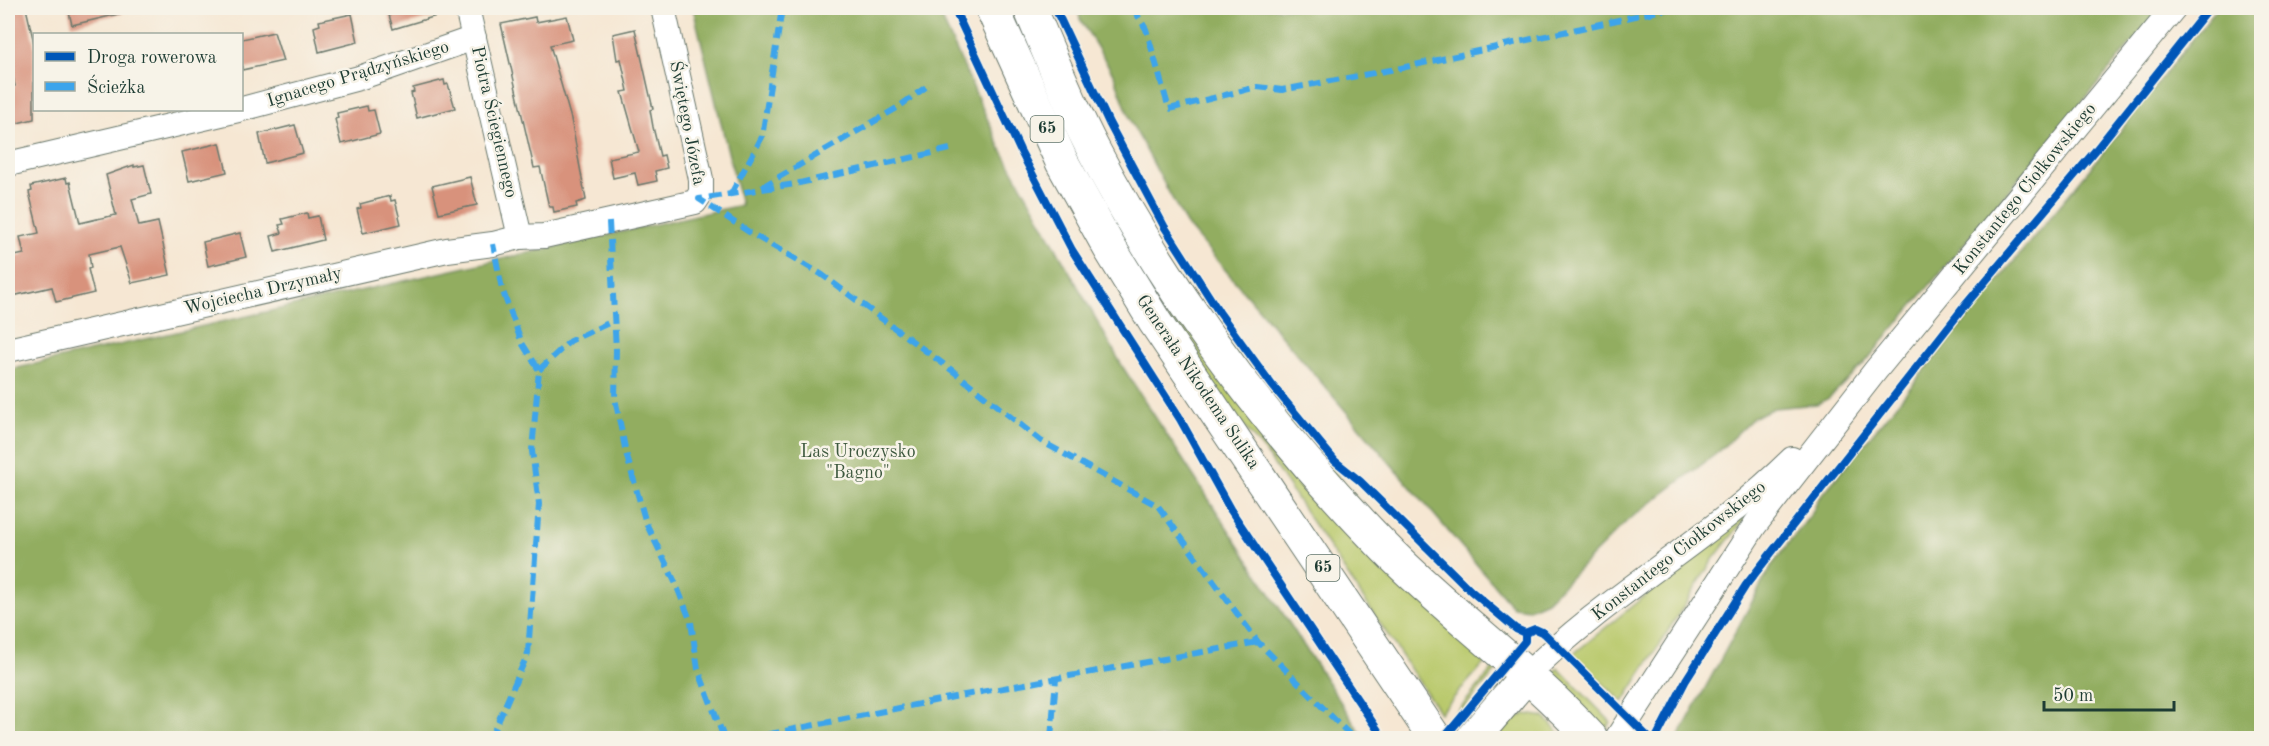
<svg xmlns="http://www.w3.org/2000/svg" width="2269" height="746" font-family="'Old Standard TT',serif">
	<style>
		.green { fill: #b9c96c; stroke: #6c8350; stroke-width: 1.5 }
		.forest { fill: #92ad60; stroke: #58754a; stroke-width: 1.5 }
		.building { fill: #d8927c }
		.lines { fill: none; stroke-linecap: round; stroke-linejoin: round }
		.minor-casing { stroke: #6a786c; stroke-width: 26 }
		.highway-casing { stroke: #6a786c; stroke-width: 35 }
		.minor { stroke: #fff; stroke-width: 24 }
		.highway { stroke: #fff; stroke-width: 33 }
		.quiet { stroke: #3da4eb; stroke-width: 6; stroke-dasharray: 12 6; stroke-linecap: butt }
		.cycleway-casing { stroke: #f7f3e8; stroke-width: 11 }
		.cycleway { stroke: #0057b8; stroke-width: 8 }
		.labels { text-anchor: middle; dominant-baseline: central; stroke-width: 5; stroke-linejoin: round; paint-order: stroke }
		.shield { fill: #f7f3e8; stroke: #60746a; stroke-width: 1.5 }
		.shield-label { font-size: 16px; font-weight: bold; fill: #1f3d34 }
		.street-label { font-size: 18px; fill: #1f3d34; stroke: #f7f3e8 }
		.park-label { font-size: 18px; fill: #3e593f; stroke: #f7f3e8 }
	</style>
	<rect width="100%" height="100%" fill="#f7f3e8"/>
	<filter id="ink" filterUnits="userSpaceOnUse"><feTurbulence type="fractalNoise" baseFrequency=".0167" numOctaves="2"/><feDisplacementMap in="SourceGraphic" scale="12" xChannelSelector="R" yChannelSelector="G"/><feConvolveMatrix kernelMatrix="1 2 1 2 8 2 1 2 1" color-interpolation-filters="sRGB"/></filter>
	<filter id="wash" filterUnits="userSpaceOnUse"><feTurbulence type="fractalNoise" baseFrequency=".008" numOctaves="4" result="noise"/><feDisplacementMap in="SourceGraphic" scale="24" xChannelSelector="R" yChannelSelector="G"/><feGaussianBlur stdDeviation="1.35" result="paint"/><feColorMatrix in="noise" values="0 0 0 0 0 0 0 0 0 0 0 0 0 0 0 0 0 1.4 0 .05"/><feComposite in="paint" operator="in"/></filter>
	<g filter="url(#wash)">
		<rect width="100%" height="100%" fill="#f6e7d3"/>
		<g class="green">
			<polygon points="1003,8 1015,8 1108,199 1489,658 1440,713 1266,453 1218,395 1126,255"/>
			<polygon points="1755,506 1714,558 1623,702 1572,655"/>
			<polygon points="1497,664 1499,667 1448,727 1447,724"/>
			<polygon points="1558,668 1611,722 1603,734 1548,679"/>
			<polygon points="1505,671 1508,675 1459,733 1453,733"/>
			<polygon points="1525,714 1544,717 1564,738 1494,738 1507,722"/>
		</g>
		<g class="forest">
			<polygon points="693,8 937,8 1002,151 1124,369 1364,738 8,738 8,370 741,205"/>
			<polygon points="1078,8 2161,8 1863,365 1829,398 1817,404 1774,408 1754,417 1717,453 1627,521 1547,601 1529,609 1513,607 1186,224 1132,124 1114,75 1080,19"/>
			<polygon points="2217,8 2261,8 2261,738 1678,738 1772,565 1812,513 1818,500 2102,154"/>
		</g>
		<g id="blocks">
			<g class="building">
				<polygon points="26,8 34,43 34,119 13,124 8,102 8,88 15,86 8,52 8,12"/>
				<polygon points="68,8 123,8 123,13 72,25"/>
				<polygon points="387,8 452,8 453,11 393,29"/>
				<polygon points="352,14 358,42 319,52 314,27 320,25 319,21"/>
				<polygon points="567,16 573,40 550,45 571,119 586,200 576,203 577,207 554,212 553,207 549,207 540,167 534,168 501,24 535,17 536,22"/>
				<polygon points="635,29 653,109 650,110 653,127 660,156 664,155 667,168 655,171 657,181 638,185 635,173 613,178 609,158 639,152 622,92 628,91 621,59 617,60 613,34"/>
				<polygon points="274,32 283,61 242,70 242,39"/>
				<polygon points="444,80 445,85 448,84 455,108 417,118 411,93 414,92 413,88"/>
				<polygon points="367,106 368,111 374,110 380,134 341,144 335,119 338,118 337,113"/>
				<polygon points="295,125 303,153 265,163 259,134"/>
				<polygon points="220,143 227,172 189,181 182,152"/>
				<polygon points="134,165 134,167 144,165 151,194 132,199 139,226 158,222 170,275 132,283 120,247 89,254 91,268 88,269 94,293 56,302 52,287 8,297 8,261 11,260 10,257 24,254 20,237 39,233 29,192 32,191 31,186 66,178 67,183 70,182 80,223 97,219 116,215 106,175"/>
				<polygon points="470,177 477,205 439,213 432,186"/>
				<polygon points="390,196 391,201 395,200 401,224 363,233 357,209 361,208 360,204"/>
				<polygon points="307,213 308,218 318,216 323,240 275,252 271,236 282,233 279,225 284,224 282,219"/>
				<polygon points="240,233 246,257 208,266 203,242"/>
			</g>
		</g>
	</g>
	<g filter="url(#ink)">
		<use href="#blocks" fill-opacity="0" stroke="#6a786c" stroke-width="1.5"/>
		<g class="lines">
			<g class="minor-casing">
				<g id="minor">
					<polyline points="467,8 520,237"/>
					<polyline points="242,109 359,78 474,38"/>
					<polyline points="8,164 238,110"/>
					<polyline points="8,350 447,250 493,244 520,237 544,236 695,202 701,193 701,179 663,8"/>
					<path d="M1527,675c81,-81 183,-135 265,-216"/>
					<polyline points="1617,738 1755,525 1876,370 2174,8"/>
				</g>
			</g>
			<g class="highway-casing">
				<g id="highway">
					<polyline points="992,8 1062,162 1109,247 1155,322 1435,738"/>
					<path d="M1030,8c20,47 39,95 63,141 76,146 177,281 292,399 66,67 143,121 206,190"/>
					<polyline points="1473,738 1527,675"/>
				</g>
			</g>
			<use href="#minor" class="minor"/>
			<use href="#highway" class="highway"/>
			<g class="quiet">
				<polyline points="1133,8 1146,29 1169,109 1257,87 1282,90 1401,68 1672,8"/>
				<polyline points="950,149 795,184 699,199 749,232 821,274 957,374 1041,441 1158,506 1258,642 1353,738"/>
				<polyline points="762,187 897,108 930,84"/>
				<polyline points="731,194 762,137 782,8"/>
				<polyline points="609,222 616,350 615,398 626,453 646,523 675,582 691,622 698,669 724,738"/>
				<polyline points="539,370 570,341 615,320"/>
				<polyline points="491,738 528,653 539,504 532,451 539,370 522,343 502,289 493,244"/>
				<polyline points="750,738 959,696 1258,642"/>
				<polyline points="1051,738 1056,679"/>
			</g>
			<g class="cycleway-casing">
				<g id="cycleway">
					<polyline points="954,8 1020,150 1072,250 1180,419 1230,509 1383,738"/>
					<polyline points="1055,8 1109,123 1164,226 1219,312 1272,385 1335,461 1360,481 1471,591 1516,629 1525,633"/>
					<polyline points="1525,633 1535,629 1544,633 1649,738"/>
					<polyline points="1444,738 1525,641 1525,633"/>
					<polyline points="1656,738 1686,680 1746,585 1967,303 2095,151 2209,8"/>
				</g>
			</g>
			<use href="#cycleway" class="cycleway"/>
		</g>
	</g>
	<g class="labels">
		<g class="shield">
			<rect x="1030.5" y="116" width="33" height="26" rx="4.5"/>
			<rect x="1306.5" y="555" width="33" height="26" rx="4.5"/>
		</g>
		<g class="shield-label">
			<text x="1047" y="129">65</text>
			<text x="1323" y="568">65</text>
		</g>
		<g class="street-label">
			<text transform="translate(358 74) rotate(-17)">Ignacego Prądzyńskiego</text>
			<text transform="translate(494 122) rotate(77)">Piotra Ściegiennego</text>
			<text transform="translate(687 123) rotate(79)">Świętego Józefa</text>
			<text transform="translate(2025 189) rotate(-51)">Konstantego Ciołkowskiego</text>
			<text transform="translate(263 291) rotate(-13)">Wojciecha Drzymały</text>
			<text transform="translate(1198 382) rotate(56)">Generała Nikodema Sulika</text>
			<text transform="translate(1679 551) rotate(-38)">Konstantego Ciołkowskiego</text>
		</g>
		<g class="park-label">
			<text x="858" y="452">Las Uroczysko<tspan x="858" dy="21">"Bagno"</tspan></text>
		</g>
	</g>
	<rect width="2269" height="746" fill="none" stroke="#f7f3e8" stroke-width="30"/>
	<rect x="33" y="33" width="210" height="78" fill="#f7f3e8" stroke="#a1aaa0" stroke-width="1.5"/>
	<rect x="45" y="52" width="30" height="9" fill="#0057b8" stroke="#a1aaa0" stroke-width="1.5"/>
	<text x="87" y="63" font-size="18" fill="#1f3d34">Droga rowerowa</text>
	<rect x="45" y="82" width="30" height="9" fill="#3da4eb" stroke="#a1aaa0" stroke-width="1.5"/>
	<text x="87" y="93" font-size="18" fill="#1f3d34">Ścieżka</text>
	<path d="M2044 701v9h130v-9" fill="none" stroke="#1f3d34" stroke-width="3"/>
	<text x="2053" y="701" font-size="18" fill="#1f3d34" stroke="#f7f3e8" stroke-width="4.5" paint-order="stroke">50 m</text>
</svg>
